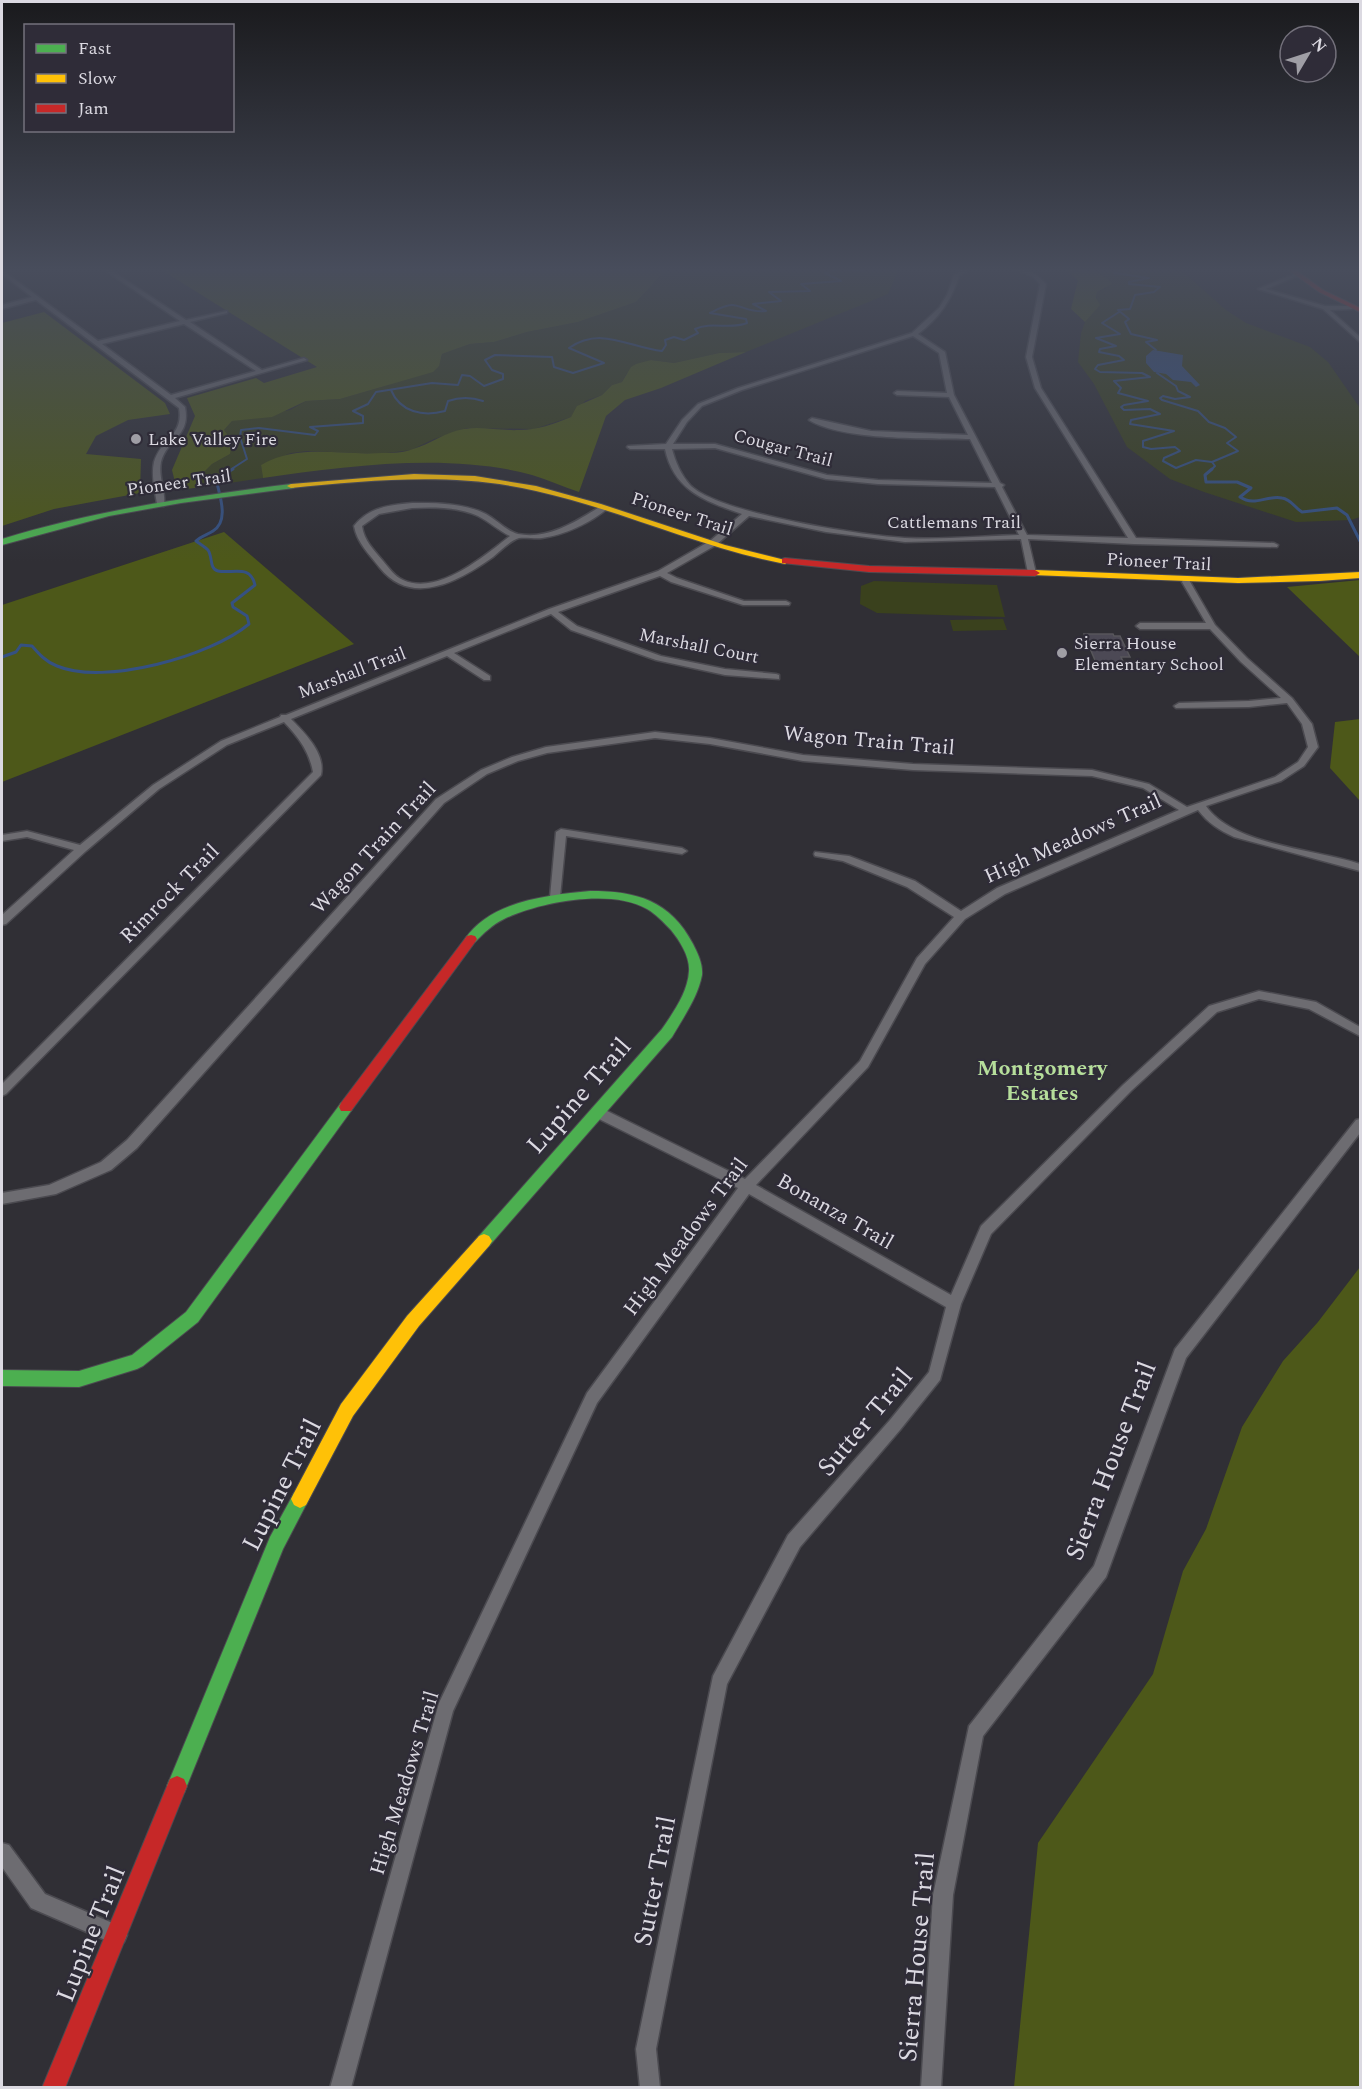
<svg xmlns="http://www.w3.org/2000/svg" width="1362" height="2089" font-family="Spectral,serif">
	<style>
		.green { fill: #3a411d }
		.forest { fill: #4d5819 }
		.water { fill: #355182 }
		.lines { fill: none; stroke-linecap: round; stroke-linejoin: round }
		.stream-far1 { stroke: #355182; stroke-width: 2 }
		.stream { stroke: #355182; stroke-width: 3 }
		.building { fill: #4c4955; stroke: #57565b; stroke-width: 1.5 }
		.street-casing { stroke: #4b4a50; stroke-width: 3 }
		.fast-casing { stroke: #4b4a50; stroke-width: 2 }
		.slow-casing { stroke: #4b4a50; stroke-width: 2 }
		.jam-casing { stroke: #4b4a50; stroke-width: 2 }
		.street { fill: #6d6c71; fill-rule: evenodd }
		.fast { fill: #4caf50; fill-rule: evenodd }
		.slow { fill: #ffc107; fill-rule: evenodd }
		.jam { fill: #c62828; fill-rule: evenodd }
		.poi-dot { fill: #9f9ea5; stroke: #2f2c38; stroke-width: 2 }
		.labels { text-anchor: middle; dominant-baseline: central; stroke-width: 4.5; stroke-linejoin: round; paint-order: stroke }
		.far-poi-label { font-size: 18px; fill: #dbd9e1; stroke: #2f2c38; text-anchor: start }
		.far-street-label { font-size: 18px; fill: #dbd9e1; stroke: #2f2c38 }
		.street-label { font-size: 21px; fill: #dbd9e1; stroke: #2f2c38 }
		.neighbourhood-label { font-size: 22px; font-weight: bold; fill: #b6de9b; stroke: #2f2c38 }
		.near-street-label { font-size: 26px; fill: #dbd9e1; stroke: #2f2c38 }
	</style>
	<rect width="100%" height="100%" fill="#302f35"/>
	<g class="green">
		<polygon points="667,269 899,269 888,294 746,352 719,353 674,363 651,360 627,373 622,382 612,385 602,395 585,401 571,417 534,429 467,428 434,439 411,450 380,454 307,451 291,453 261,465 263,478 203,487 200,476 212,464 230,454 224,430 232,421 290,410 306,401 340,399 388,385 441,359 442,354 470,344 494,342 527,332 578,322 636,302"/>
		<polygon points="1088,269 1178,269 1188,276 1226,310 1246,323 1310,347 1328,362 1360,408 1360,517 1351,520 1296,522 1204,492 1170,479 1127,447 1094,384 1078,362 1081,333 1085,322 1096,309 1097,292 1108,287"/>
		<polygon points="874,581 997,585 1005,617 877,613 860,604 861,586"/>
		<polygon points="1003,619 1007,630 953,631 950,620"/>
	</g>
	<g class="forest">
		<polygon points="160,269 667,269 636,302 578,322 527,332 494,342 470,344 442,354 439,366 433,372 340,399 306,401 272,417 232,421 224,430 232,441 230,454 212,464 201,475 203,487 177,490 172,470 195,416 187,398 256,378 264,383 317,367"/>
		<path d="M1065,269c18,0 34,0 47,15l-15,8 -1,6 4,7 -15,17 -14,-13 7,-29z"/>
		<polygon points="44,312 165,403 170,414 128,420 96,436 86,454 141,459 140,493 54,509 2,526 2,323"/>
		<path d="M746,352l-85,36 -36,12 -19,16 -27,76c-15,-5 -31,-12 -47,-17 -82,-23 -187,-9 -269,3l-2,-13c39,-22 79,-9 121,-12 10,0 22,0 31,-4 18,-5 32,-17 51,-20 17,-3 37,2 55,1 18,0 35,-6 52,-13l6,-11 25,-11 10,-10 10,-3 9,-15 5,-3 15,-4 23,3 45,-10z"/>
		<polygon points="224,532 354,644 2,782 2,605"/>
		<polygon points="1360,580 1360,657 1287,587"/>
		<polygon points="1360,719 1360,801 1330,768 1335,722"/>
		<polygon points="1360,1267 1360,2087 1014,2087 1038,1843 1153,1674 1183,1571 1206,1529 1242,1427 1283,1361 1318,1322"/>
	</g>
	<polygon class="water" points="1153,350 1183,355 1182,366 1200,385 1196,387 1191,382 1173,380 1166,374 1154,372 1146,363 1146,356"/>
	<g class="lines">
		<g class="stream-far1">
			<polyline points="1124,269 1114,273 1149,278 1129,282 1129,284 1160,287 1154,292 1135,295 1130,309 1118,310 1129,319 1125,322 1131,334 1157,340 1146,342 1156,350"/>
			<polyline points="1119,312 1102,323 1120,334 1096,338 1116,346 1100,349 1099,352 1119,356 1124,360 1098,365 1095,369 1100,372 1142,373 1150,377 1114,381 1121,388 1118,393 1148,401 1124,405 1121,407 1124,410 1150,409 1160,414 1131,420 1130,424 1174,431 1143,441 1143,447 1151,449 1175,447 1180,451 1164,458 1163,461 1176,468 1196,460 1212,462 1215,466 1211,470"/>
			<polyline points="1157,373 1176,386 1178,391 1190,397 1175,399 1163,396 1160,398 1162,400 1198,411 1209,422 1225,428 1236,437 1227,443 1238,451 1212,462"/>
			<path d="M391,390c9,22 32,27 54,21l3,-10c12,-4 23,-4 35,0"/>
			<path d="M230,470l17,-11 -7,-22 1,-7 18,-2 56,7 3,-4 -8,-4 53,-4v-7l-10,-5 15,-7 8,-12 56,-9 26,2 4,-10 8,1 14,10 19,-7v-5l-11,-4 -7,-10 10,-5 57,2 2,10 19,6 31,-10 -35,-15c32,-22 59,-1 93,3l4,-6 -1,-5 9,-3 10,3 14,-7 -3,-4c16,-8 35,1 52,-6l-1,-4 -36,-6c6,-3 16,-9 23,-8 12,2 19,8 33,6l-13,-7 28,-3 -12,-9 41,-1 -9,-7 40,-3 -16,-8 13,-4 26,2 -5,-2"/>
		</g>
		<g class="stream">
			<path d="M1212,469l-7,6 1,7h31l14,6 -11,9c15,10 26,-2 42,1 9,1 13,10 20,14l35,-4 10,7 13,26"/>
			<path d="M2,657l14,-5 5,-7 11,1c7,8 14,16 25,20 47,20 154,-10 192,-42l-2,-8 -14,-9 -1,-4 23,-18c-5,-21 -22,-11 -37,-14 -9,-2 -5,-14 -10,-21 -3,-3 -8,-6 -12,-9 5,-5 11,-6 17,-10 16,-10 7,-34 4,-48l6,-8 10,-6"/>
		</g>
	</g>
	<polygon class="building" points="1084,634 1113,634 1114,636 1120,636 1130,657 1121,657 1124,664 1097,665"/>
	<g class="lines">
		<g class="street-casing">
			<g id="street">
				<path d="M103,269h6l77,51 41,-9v2l-37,9 72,48 42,-12 3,2 -132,38 10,9c6,30 -18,31 -24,55 -3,15 5,30 3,44l-7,-2c-2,-13 -6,-29 -3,-42 7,-24 30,-26 25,-54l-143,-108 -34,9v-4l30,-8 -30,-23v-4l96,71 82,-20zM184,324l72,47 -85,24 -69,-51z"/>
				<path d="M963,269h7l-11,7c-8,25 -20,42 -41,58l27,18 9,43 46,88 4,2 -2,2 25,48 101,3 -93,-150 -9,-31 14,-73 -8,-8 -17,-7c14,0 22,5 31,15l-14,73 9,31 95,150 138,5 4,2 -1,2 -143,-3 -106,-5 8,34 -4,2 -4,-2 -7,-34 -116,3 -79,-10 -77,-16 -33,29 -49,28 10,5 67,23h42l4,2 -1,2h-46l-72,-23 -11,-6 -102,36 19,14 84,30 64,13 51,5 3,1v4l-54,-4 -69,-15 -85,-30 -20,-16 -97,39 36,23v4h-6l-37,-24 -156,63c14,14 35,35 30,56l-315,319 -4,2v-12l311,-312c-4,-21 -14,-34 -29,-50l-57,23 -68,44 -73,62 -80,73 -4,1v-10l72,-65 -47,-13 -25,4v-6l25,-4 53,14 73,-60 68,-44 59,-24 1,-2h5l263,-106 109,-38 52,-30 32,-27c-37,-13 -68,-23 -77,-65h-35l-3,-2 1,-1 38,-2 16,-24 16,-16 40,-16 174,-55 27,-25 8,-13 7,-20zM913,336l26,17 8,40 -50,-2 -3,2 3,2 52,2 19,38 -97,-4 -59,-13 -3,2c34,21 120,18 161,19l22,44 -114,-3 -51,-5 -112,-31h-42l14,-22 15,-16 40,-16zM715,448l111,31 52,5 117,3 24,48c-38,1 -76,5 -114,3 -42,-2 -188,-25 -215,-53 -9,-10 -15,-24 -18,-36z"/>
				<polygon points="1294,274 1299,275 1266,289 1325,306 1354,306 1352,309 1330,310 1360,337 1360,342 1323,309 1258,289"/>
				<path d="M412,503c25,0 52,0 74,11 11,6 20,17 32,20 30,6 59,-13 83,-28l7,2c-17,15 -44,27 -66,30 -7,1 -15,-1 -23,0 -8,2 -19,13 -26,19 -32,23 -81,51 -113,11 -10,-13 -23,-25 -26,-42 15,-19 36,-21 58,-23zM412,508c22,-1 46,-1 66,8 12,6 21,15 32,20 -26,20 -72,60 -107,44 -8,-3 -14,-12 -20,-19 -9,-11 -19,-20 -21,-35l17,-12z"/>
				<path d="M1183,580h6l26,45 32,33 45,40 20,26 6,23 -14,19 -23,15 -75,25c28,40 110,43 154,58v7l-126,-34c-15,-7 -26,-14 -36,-27l-193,84 -40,25 -40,45 -57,103 -112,118 195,110 30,-69 142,-141 86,-79 50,-15 57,11 44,25v9l-51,-27 -50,-10 -42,13 -86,79 -140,143 -30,70 -21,76 -40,50 -100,117 -73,137 -71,365 4,39h-20l-4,-39 77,-373 75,-141 102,-115 39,-48 17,-65 -197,-113 -152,209 -144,308 -102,377h-21l109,-385 148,-310 151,-205 -145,-72 -2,-4 2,-4h8l144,71 115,-118 57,-103 37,-41 -47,-30 -64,-26 -28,-5 -1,-2 1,-2 34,4 66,25 46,30 36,-23 182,-78 -36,-22 -51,-12 -179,-6 -110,-9 -93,-17 -55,-6 -108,15 -29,8 -31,13 -43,29 -307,345 -26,22 -55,24 -54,10v-11l47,-8 52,-23 26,-22 309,-341 45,-29 31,-13 34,-10 109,-15 55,6 93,17 110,9 179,6 57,14 38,23 88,-30 23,-15 10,-15 -6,-23 -15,-21 -38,4 -73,1 -2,-2 5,-3 70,-2 32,-3 -40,-36 -31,-33h-70l-4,-3 4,-3h66l-24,-41z"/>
				<polygon points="561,829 682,848 687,851 682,854 566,836 560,897 555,901 550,897 556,832"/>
				<polygon points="1360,1119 1360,1133 1186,1358 1106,1577 983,1736 953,1895 941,2088 921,2088 933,1895 969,1726 1094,1566 1175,1349 1356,1120"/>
				<polygon points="2,1843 9,1845 45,1894 124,1928 127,1935 124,1942 117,1945 31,1908 2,1867"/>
			</g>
		</g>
		<g class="fast-casing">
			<g id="fast">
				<path d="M291,484h3v4l-113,15 -72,13 -107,29v-6c94,-29 191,-43 289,-55z"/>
				<path d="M590,891c46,0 80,9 103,53 5,10 10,20 9,31 -4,22 -19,43 -30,62l-183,209 -5,2 -5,-2 -3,-5 3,-5 183,-207c11,-16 26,-37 27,-58 1,-14 -9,-30 -18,-41 -7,-7 -15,-16 -24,-21 -36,-21 -108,-7 -143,10 -12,6 -20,14 -29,23h-8l-2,-3c25,-38 83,-44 125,-48z"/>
				<polygon points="346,1101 351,1103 353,1107 351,1111 198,1322 143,1366 137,1369 79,1387 2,1386 2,1370 79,1371 132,1355 186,1312 341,1103"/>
				<polygon points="300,1490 306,1493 309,1499 283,1549 184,1793 177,1796 170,1793 167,1786 270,1537 294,1493"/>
			</g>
		</g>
		<g class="slow-casing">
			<g id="slow">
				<path d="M414,474l61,2 61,10 65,18 124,41 64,16 -4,3c-87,-17 -164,-54 -249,-73 -80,-19 -164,-11 -245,-3l-4,-2 4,-2z"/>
				<polygon points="1035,570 1238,578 1360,572 1360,578 1319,581 1238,583 1032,575 1030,573"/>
				<polygon points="484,1234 489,1236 492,1241 489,1246 419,1326 353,1416 306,1505 300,1508 294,1505 291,1499 294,1493 341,1404 407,1316 479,1236"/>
			</g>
		</g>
		<g class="jam-casing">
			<g id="jam">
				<polygon points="1287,269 1295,269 1323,290 1360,308 1360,312 1319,292"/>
				<polygon points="785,558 869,566 1035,570 1040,573 1035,576 869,572 782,563 782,559"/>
				<polygon points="471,935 475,936 477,939 475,942 351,1111 341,1111 339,1107 341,1103 467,936"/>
				<polygon points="177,1776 184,1779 187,1786 65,2088 42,2088 170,1779"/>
			</g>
		</g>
		<use href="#street" class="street"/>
		<use href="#fast" class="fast"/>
		<use href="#slow" class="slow"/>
		<use href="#jam" class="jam"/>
	</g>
	<linearGradient id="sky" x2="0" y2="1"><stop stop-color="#1a1a1d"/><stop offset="0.48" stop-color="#484d5c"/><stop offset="1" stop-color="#484d5c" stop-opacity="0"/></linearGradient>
	<rect width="1362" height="562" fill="url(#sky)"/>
	<g class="poi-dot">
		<circle cx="136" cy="439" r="6"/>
		<circle cx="1062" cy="653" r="6"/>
	</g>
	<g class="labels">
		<g class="far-poi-label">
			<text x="148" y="439">Lake Valley Fire</text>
			<text x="1074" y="643">Sierra House<tspan x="1074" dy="21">Elementary School</tspan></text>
		</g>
		<g class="far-street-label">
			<text transform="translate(783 448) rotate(15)">Cougar Trail</text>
			<text transform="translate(179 483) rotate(-8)">Pioneer Trail</text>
			<text transform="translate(682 514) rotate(18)">Pioneer Trail</text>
			<text x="954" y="522">Cattlemans Trail</text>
			<text transform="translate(1159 562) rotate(3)">Pioneer Trail</text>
			<text transform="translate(699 646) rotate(11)">Marshall Court</text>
			<text transform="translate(352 673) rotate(-21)">Marshall Trail</text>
		</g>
		<g class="street-label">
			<text transform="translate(869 741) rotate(5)">Wagon Train Trail</text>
			<text transform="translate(1073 839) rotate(-24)">High Meadows Trail</text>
			<text transform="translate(374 848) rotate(-47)">Wagon Train Trail</text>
			<text transform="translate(170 894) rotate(-45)">Rimrock Trail</text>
			<text transform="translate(835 1212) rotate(30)">Bonanza Trail</text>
			<text transform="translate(686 1237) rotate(-53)">High Meadows Trail</text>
			<text transform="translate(405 1783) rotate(-73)">High Meadows Trail</text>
		</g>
		<g class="neighbourhood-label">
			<text x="1042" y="1068">Montgomery<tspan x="1042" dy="25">Estates</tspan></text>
		</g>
		<g class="near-street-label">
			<text transform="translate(579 1096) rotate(-49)">Lupine Trail</text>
			<text transform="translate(865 1422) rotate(-50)">Sutter Trail</text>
			<text transform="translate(1111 1461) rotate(-69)">Sierra House Trail</text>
			<text transform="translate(282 1485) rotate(-63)">Lupine Trail</text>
			<text transform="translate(655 1881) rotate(-79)">Sutter Trail</text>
			<text transform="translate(91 1934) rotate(-68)">Lupine Trail</text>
			<text transform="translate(917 1957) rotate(-85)">Sierra House Trail</text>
		</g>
	</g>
	<rect width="1362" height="2089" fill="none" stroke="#dbd9e1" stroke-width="6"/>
	<rect x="24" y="24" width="210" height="108" fill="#2f2c38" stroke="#74717c" stroke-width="1.5"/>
	<rect x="36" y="44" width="30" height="9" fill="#4caf50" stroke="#74717c" stroke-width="1.5"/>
	<text x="78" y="54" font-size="18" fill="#dbd9e1">Fast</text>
	<rect x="36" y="74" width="30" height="9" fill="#ffc107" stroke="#74717c" stroke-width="1.5"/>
	<text x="78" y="84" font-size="18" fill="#dbd9e1">Slow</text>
	<rect x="36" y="104" width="30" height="9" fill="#c62828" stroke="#74717c" stroke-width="1.5"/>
	<text x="78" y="114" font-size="18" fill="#dbd9e1">Jam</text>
	<g transform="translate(1308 54) rotate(51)"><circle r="28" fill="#2f2c38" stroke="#74717c" stroke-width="1.5"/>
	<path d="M0-4.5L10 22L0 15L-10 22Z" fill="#9f9ea5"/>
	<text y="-9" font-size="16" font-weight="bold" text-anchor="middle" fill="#dbd9e1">N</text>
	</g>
</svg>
